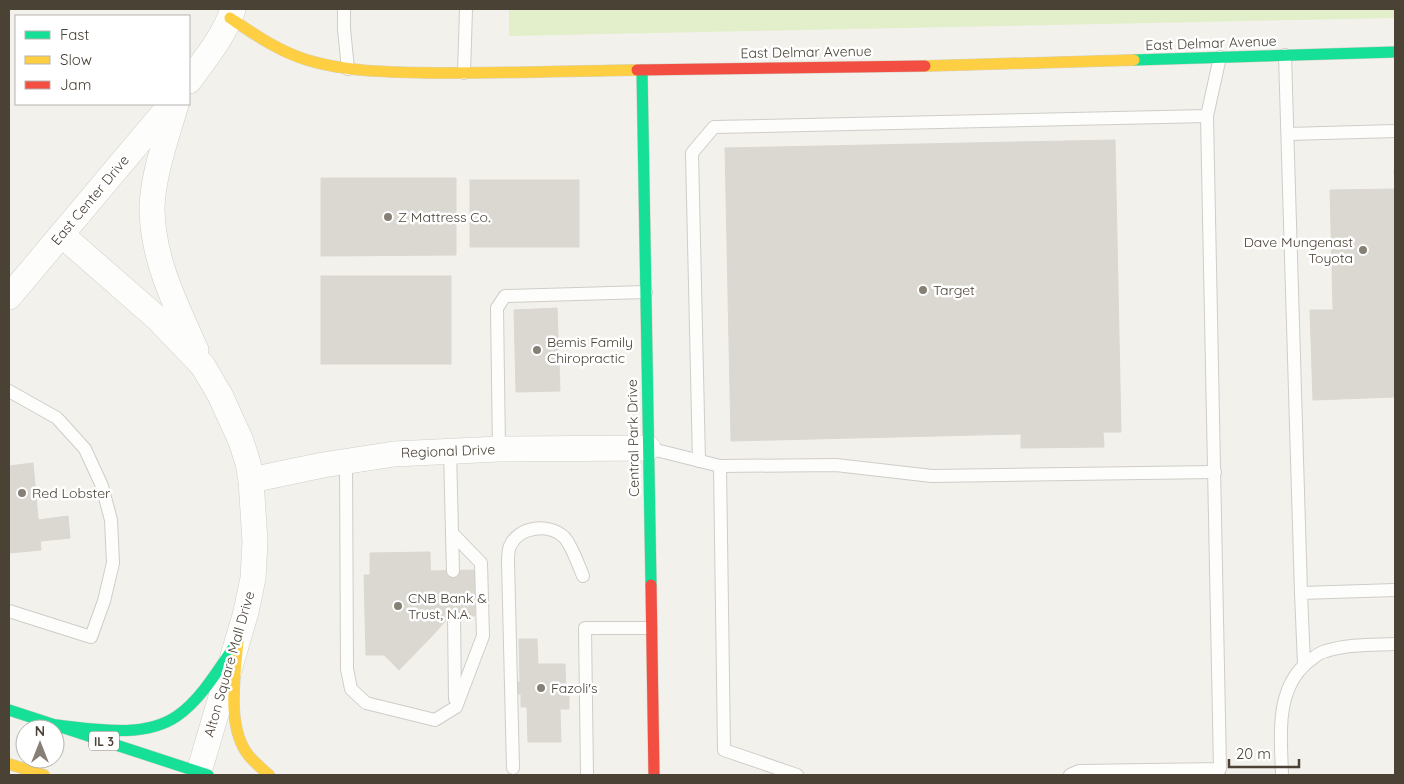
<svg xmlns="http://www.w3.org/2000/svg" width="1404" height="784" font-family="Quicksand,sans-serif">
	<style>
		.green { fill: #e2efca }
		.building { fill: #dbd8d2; stroke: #dcd8d1 }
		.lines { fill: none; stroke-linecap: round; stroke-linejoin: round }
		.lane-casing { stroke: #d0cdc8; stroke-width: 14 }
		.street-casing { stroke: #d0cdc8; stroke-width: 26 }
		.fast-casing { stroke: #d5d0c3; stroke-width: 12 }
		.slow-casing { stroke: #d5d0c3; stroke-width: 12 }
		.jam-casing { stroke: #d5d0c3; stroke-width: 12 }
		.lane { stroke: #fdfdfc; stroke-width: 12 }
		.street { stroke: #fdfdfc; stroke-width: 25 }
		.fast { stroke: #16e098; stroke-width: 11 }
		.slow { stroke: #ffcf43; stroke-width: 11 }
		.jam { stroke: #f24e42; stroke-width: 11 }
		.poi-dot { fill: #867f76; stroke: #fff; stroke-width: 2 }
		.labels { text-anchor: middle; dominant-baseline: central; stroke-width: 5; stroke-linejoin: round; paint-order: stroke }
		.shield { fill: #fff; stroke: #817b72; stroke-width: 1 }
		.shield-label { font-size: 12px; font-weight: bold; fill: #4b4236 }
		.street-label { font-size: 14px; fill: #4b4236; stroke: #fff }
		.poi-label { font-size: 14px; fill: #4b4236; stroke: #fff; text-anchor: start }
	</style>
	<rect width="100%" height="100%" fill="#f3f1ec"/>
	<polygon class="green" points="509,9 1395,9 1395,18 509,36"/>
	<g class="building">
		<polygon points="1115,140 1121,432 1103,432 1104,447 1021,448 1021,434 731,441 725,148"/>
		<polygon points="1394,170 1395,170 1395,397 1313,400 1310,310 1333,310 1330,190 1395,189"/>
		<polygon points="321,178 456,178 456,255 321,256"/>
		<rect x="470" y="180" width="109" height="67"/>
		<rect x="321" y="276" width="130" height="88"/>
		<polygon points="557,308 560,391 516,392 514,310"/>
		<polygon points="33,463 41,550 9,553 9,466"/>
		<polygon points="68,516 70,538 41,541 38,520"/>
		<polygon points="430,552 432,636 399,670 384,655 366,655 364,575 370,575 370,553"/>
		<polygon points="475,570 475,616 450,616 432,636 430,571"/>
		<polygon points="519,639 537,639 538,664 565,664 566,696 569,696 569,709 560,709 561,742 528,742 527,707 521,707 521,694 516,694 516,682 520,682"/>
	</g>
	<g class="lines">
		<g class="lane-casing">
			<g id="lane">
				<polyline points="344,9 344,29 348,69"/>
				<polyline points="1285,55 1301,593"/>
				<polyline points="464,73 466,9"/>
				<polyline points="1288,134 1395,131"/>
				<polyline points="9,391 57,418 85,449 102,486 111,520 113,563 104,601 91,637 9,611"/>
				<polyline points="648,448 720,466 836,465 932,476 1215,472"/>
				<polyline points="499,449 497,308 505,296 646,292"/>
				<polyline points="346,461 347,669 351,689 366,703 435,720 456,707 483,636 481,563 452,533 450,450"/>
				<polyline points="699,461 692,153 714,127 1207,116 1220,57"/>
				<polyline points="720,466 724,750 797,775"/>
				<polyline points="452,533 453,571"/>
				<polyline points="454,616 455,699"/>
				<polyline points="1304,664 1301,593 1395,590"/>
				<path d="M513,768l-5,-206c0,-4 0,-11 2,-16 9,-20 39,-23 54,-9 7,7 15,29 19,39"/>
				<polyline points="587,775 585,628 651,628"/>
				<polyline points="1070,775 1079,771 1220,769 1207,116"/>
				<path d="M1282,775c-1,-41 -8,-90 31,-117 4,-3 8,-6 13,-7 23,-7 46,-6 69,-7"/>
			</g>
		</g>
		<g class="street-casing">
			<g id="street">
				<path d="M189,81c16,-22 36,-46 44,-72"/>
				<path d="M176,104c-9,33 -23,69 -24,104 0,50 24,98 44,142"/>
				<polyline points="62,235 157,318 203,366 220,395 241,441 248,463 251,480 255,542 253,578 246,612 199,772"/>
				<polyline points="9,297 171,104"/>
				<polyline points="251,480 323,465 394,454 499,449 648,448"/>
			</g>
		</g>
		<g class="fast-casing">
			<g id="fast">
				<polyline points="1134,60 1395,52"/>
				<polyline points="642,70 651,585"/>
				<polyline points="9,710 208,775"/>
				<path d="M56,725c38,4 88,14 121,-9 25,-17 44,-51 61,-75"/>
			</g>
		</g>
		<g class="slow-casing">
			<g id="slow">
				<path d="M230,18c24,16 48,33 77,42 43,13 90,12 135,13 65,0 130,-2 195,-3"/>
				<polyline points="925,66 1134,60"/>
				<path d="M238,641c-3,34 -12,87 11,115 6,7 13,13 20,19"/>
				<polyline points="9,764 44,775"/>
			</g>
		</g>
		<g class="jam-casing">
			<g id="jam">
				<polyline points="637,70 925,66"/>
				<polyline points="651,585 654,775"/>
			</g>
		</g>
		<use href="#lane" class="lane"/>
		<use href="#street" class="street"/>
		<use href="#fast" class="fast"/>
		<use href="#slow" class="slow"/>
		<use href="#jam" class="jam"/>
	</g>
	<g class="poi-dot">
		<circle cx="388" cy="217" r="5"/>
		<circle cx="1363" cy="250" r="5"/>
		<circle cx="923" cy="290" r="5"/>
		<circle cx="537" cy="350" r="5"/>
		<circle cx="22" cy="493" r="5"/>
		<circle cx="398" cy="606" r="5"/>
		<circle cx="541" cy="688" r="5"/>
	</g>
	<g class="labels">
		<rect class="shield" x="89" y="731.5" width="30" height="19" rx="4"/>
		<g class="shield-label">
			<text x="104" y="741">IL 3</text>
		</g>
		<g class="street-label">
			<text transform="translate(1211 43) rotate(-2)">East Delmar Avenue</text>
			<text transform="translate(806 52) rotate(-1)">East Delmar Avenue</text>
			<text transform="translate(90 200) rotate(-50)">East Center Drive</text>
			<text transform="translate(633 438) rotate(-91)">Central Park Drive</text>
			<text transform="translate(448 451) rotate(-2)">Regional Drive</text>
			<text transform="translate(229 664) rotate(-74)">Alton Square Mall Drive</text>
		</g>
		<g class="poi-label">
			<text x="398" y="217">Z Mattress Co.</text>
			<text x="1353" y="242" text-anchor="end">Dave Mungenast<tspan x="1353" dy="16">Toyota</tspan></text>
			<text x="933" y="290">Target</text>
			<text x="547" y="342">Bemis Family<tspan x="547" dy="16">Chiropractic</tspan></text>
			<text x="32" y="493">Red Lobster</text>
			<text x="408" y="598">CNB Bank &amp;<tspan x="408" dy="16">Trust, N.A.</tspan></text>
			<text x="551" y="688">Fazoli's</text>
		</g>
	</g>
	<rect width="1404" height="784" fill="none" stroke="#4b4236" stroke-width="20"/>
	<rect x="15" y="15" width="175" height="90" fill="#ffffff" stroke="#b7b3af"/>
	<rect x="25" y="31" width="25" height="8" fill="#16e098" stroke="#b7b3af"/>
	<text x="60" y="40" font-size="15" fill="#4b4236">Fast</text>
	<rect x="25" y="56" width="25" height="8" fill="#ffcf43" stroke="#b7b3af"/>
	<text x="60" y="65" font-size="15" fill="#4b4236">Slow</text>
	<rect x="25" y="81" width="25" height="8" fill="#f24e42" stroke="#b7b3af"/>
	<text x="60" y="90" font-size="15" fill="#4b4236">Jam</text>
	<g transform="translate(40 744)"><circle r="24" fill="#ffffff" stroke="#b7b3af"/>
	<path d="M0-4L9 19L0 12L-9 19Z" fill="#867f76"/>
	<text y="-8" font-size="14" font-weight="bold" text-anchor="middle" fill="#4b4236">N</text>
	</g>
	<path d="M1229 759v8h70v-8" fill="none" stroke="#4b4236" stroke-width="2.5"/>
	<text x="1236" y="759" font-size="15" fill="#4b4236" stroke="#ffffff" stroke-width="4" paint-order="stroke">20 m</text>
</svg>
